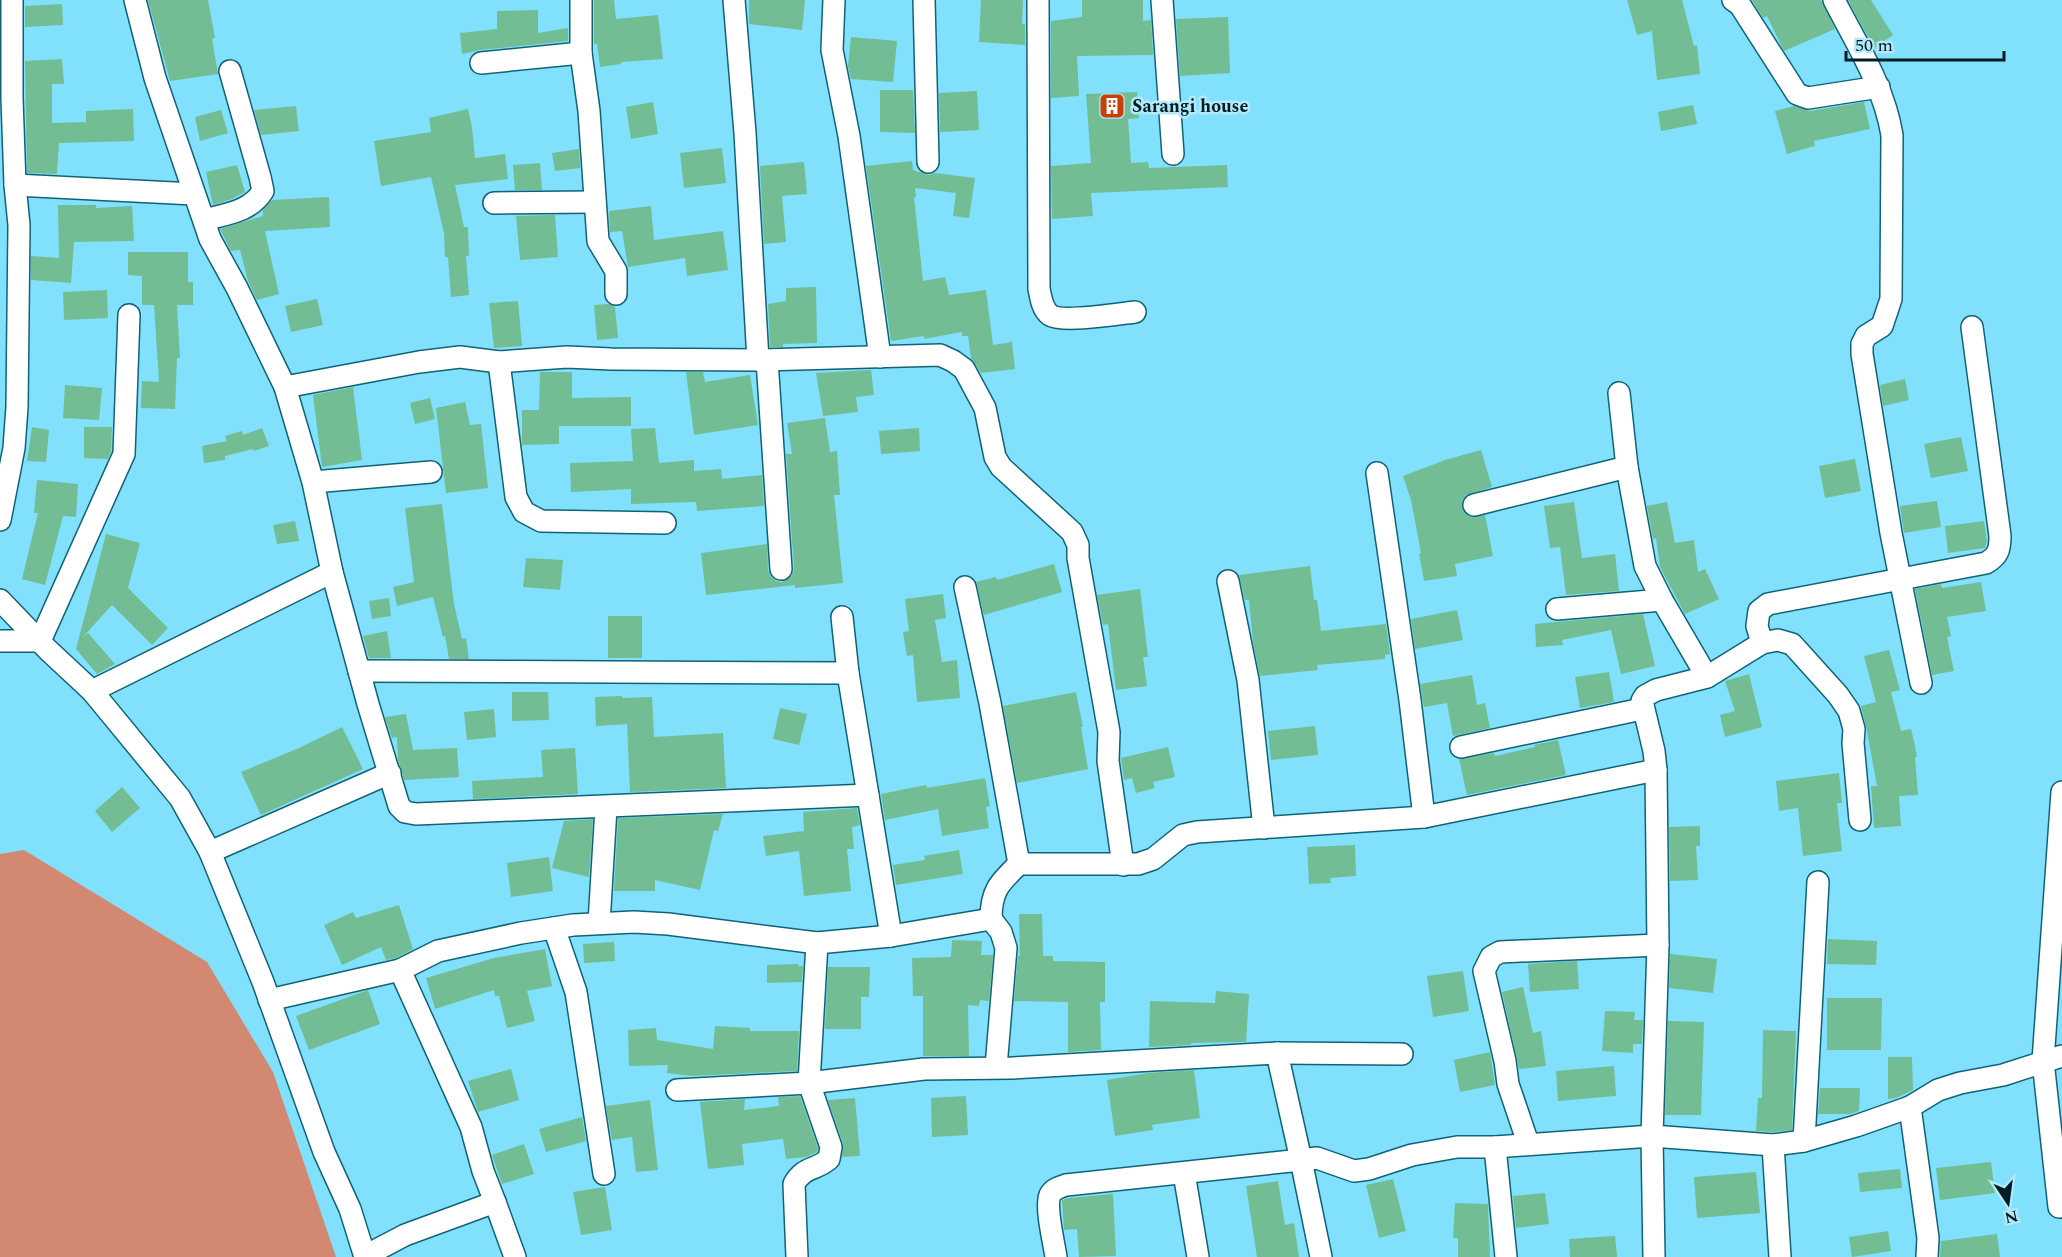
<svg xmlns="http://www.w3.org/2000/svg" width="2062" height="1257" font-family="Spectral,serif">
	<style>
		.forest { fill: #d28871 }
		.building { fill: #72bd93 }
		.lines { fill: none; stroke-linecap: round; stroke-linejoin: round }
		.minor-casing { stroke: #106376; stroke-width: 24 }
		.minor { stroke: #fff; stroke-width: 21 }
		.labels { text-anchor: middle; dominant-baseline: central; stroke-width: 5; stroke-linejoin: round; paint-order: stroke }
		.poi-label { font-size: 18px; font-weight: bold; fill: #001d25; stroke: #b3e9f9; text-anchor: start }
	</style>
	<rect width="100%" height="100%" fill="#81e1fd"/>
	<polygon class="forest" points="24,850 207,962 273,1072 336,1257 0,1257 0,854"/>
	<g class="building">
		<polygon points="148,0 208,0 215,38 212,39 218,74 170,81"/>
		<polygon points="594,0 614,0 616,19 658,15 663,59 621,62 621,64 600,67 597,44 594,44"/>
		<polygon points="749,0 805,0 802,30 749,24"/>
		<polygon points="981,0 1023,0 1022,24 1025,24 1025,45 979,42"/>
		<polygon points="1082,0 1143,0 1143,21 1151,20 1153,55 1077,56 1079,96 1051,98 1051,21 1082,17"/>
		<polygon points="1627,0 1682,0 1694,46 1697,45 1700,74 1657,80 1652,31 1637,35"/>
		<polygon points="1752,0 1821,0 1835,29 1784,51 1767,16 1763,18"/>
		<polygon points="1848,0 1871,0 1893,35 1874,48"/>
		<polygon points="62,4 63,25 25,27 25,6"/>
		<polygon points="538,10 538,33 568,28 568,41 480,50 462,54 460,33 497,29 497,11"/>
		<polygon points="1228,17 1230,73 1180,76 1176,19"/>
		<polygon points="851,37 897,41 893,82 851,79 848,66"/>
		<polygon points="62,59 64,84 52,84 52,123 86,122 86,111 133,109 134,141 59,143 57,174 27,173 25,61"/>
		<polygon points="880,90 913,90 915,133 880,132"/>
		<polygon points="977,91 979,130 940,132 939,93"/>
		<polygon points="1137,92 1139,118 1128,119 1131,163 1148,162 1149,168 1227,165 1228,187 1091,193 1093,216 1052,219 1051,166 1091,163 1086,94"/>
		<polygon points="653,102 658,134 631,139 626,107"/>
		<polygon points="1864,102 1870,129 1814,141 1815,146 1787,154 1775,111 1794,106 1810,111"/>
		<polygon points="1693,105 1697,124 1661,131 1658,112"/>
		<polygon points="296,106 299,131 261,135 254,110"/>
		<polygon points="468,109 472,127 475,158 505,154 508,179 455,185 464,227 468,227 469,256 466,256 469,295 451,297 448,257 445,257 444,233 431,177 381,186 374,141 431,132 429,118"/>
		<polygon points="221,110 228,133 200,141 195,117"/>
		<polygon points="722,148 726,183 684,188 680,153"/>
		<polygon points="579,149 580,168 555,171 552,153"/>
		<polygon points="912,161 913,170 922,173 929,175 935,173 975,178 969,218 953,216 956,193 915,188 916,197 914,197 923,281 945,277 949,295 986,290 993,345 1012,342 1015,369 981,373 971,358 968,336 962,336 962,332 924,339 924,336 891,341 866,166"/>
		<polygon points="804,162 807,194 782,196 786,242 764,244 760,166"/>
		<polygon points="540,163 542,190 515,190 513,165"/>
		<polygon points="237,165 245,192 232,199 213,205 206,172"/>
		<polygon points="329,197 330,227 265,231 279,294 257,300 248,281 240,250 231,251 220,229 263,216 263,210 272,200"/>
		<polygon points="58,205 96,205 96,208 132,206 134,241 74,242 71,283 31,280 31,256 59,258"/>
		<polygon points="651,206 654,240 723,231 728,270 687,276 685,258 628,267 622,231 610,232 609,211"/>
		<polygon points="555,215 558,257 520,260 516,216"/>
		<polygon points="128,252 188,252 188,282 193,282 193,305 177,305 180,358 177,358 175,409 141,408 142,381 159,382 154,305 142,305 142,276 128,275"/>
		<polygon points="816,287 817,343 783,344 783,347 770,347 768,304 786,301 786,288"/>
		<polygon points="107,290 108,318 64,320 63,292"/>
		<polygon points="317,299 323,325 291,332 285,306"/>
		<polygon points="518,301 522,346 494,348 489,303"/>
		<polygon points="609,304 615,307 618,338 597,340 594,305"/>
		<polygon points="871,370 874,395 856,397 858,412 823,416 816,373"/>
		<polygon points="540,372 572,372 572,398 631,397 631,426 559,426 559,444 522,445 522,410 539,410"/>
		<polygon points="686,372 703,372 705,382 750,375 758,425 694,435"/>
		<polygon points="1905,379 1909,400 1883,406 1880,385"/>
		<polygon points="65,385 102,388 99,420 63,418"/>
		<polygon points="353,387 362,460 322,467 313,395"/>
		<polygon points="430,398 435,419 415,424 410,403"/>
		<polygon points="465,402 470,425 481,424 488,488 446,493 436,408"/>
		<polygon points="825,418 830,452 837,451 840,495 834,495 843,583 795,588 795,585 706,595 701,553 767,544 768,570 771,577 776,581 782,582 792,575 794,568 786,454 792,454 787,423"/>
		<polygon points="32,427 49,430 46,462 27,461"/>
		<polygon points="84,427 112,427 111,451 108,459 84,458"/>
		<polygon points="262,428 269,446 254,451 253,449 225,456 225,460 204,463 202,446 227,441 225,436 242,431 243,435"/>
		<polygon points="655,428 659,463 694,460 694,471 721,469 722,479 762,475 764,506 697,511 696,502 631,504 631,489 571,492 570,463 633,461 631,429"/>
		<polygon points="919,428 920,451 881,454 879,431"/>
		<polygon points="1961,437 1968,471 1931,478 1924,444"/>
		<polygon points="1481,450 1492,487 1466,495 1462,501 1462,507 1464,513 1470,517 1485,515 1493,556 1455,564 1457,576 1424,581 1419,554 1421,553 1411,500 1403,476 1445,460"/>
		<polygon points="1855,459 1861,491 1825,498 1819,466"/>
		<polygon points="37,480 78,484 76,517 63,516 45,585 22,579 38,513 34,513"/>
		<polygon points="1937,501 1941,527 1904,533 1900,506"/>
		<polygon points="1574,502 1582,558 1615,554 1619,591 1566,595 1560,547 1550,548 1544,506"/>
		<polygon points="1667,502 1675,543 1694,540 1698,572 1705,569 1719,599 1685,614 1660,567 1656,538 1653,539 1647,506"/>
		<polygon points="442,504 454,604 462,639 466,638 469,659 449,659 445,636 443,637 433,597 397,606 393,587 414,582 405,508"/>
		<polygon points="295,521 299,541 277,544 273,525"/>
		<polygon points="1984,521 1987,541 1985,548 1948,553 1945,526"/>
		<polygon points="106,534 140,543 128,588 168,628 152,645 112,605 82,638 88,633 115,664 97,674 76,649"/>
		<polygon points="526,558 563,560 560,590 523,587"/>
		<polygon points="1054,564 1062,592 984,615 976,582 996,577 997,580"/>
		<polygon points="1310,566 1314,600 1317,600 1321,631 1386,624 1390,654 1385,655 1385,659 1317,665 1318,670 1260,676 1253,642 1249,600 1245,600 1239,575"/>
		<polygon points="1981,582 1986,611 1947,617 1951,636 1947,637 1954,671 1932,675 1915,589 1941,584 1942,588"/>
		<polygon points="1140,589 1148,657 1143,657 1147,686 1116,690 1108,624 1103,625 1097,595"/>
		<polygon points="943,594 946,618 935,620 942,662 957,660 960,698 917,702 913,655 907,656 903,632 909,631 905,599"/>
		<polygon points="389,598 391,616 372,619 369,601"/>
		<polygon points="1457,610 1463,640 1415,649 1411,619"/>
		<polygon points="1643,614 1655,666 1621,674 1611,630 1562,640 1563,645 1536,647 1535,624"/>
		<rect x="608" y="616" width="34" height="42"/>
		<polygon points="387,631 391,658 369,658 363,636"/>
		<polygon points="1889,650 1900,690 1891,692 1901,731 1911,729 1914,741 1917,757 1915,757 1918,795 1899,796 1901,826 1874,828 1871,786 1877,786 1866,726 1861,706 1876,702 1864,656"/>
		<polygon points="1609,672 1614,702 1580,708 1575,677"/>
		<polygon points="1749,674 1762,727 1725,737 1720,715 1735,711 1725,681"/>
		<polygon points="1472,675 1477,705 1485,703 1490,728 1453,736 1447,703 1424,707 1420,684"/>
		<polygon points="512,692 548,692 549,720 512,721"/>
		<polygon points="1076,692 1083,727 1081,727 1088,769 1017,783 1003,706"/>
		<polygon points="622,696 622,698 652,697 654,737 723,733 726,788 630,792 627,724 596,726 595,697"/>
		<polygon points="780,708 807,714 799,745 773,739"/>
		<polygon points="494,709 496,737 467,740 464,712"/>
		<polygon points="406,714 413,750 457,748 459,777 404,780 398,760 397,737 392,738 385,717"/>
		<polygon points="1315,726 1318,755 1271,760 1268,731"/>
		<polygon points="342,727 363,769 261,815 241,772 299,748"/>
		<polygon points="1558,740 1566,775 1467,795 1459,759 1494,753 1495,756 1535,747 1534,745"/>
		<polygon points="1168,747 1175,777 1153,782 1155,788 1136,793 1132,778 1124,780 1121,758"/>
		<polygon points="575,748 578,794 473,799 472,781 543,777 541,750"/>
		<polygon points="1839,773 1842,803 1837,803 1842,851 1803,856 1798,808 1779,811 1776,781"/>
		<polygon points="985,778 990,806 986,807 989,828 942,836 938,809 885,820 881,794 926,785 927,788"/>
		<polygon points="122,787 140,808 112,832 95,811"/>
		<polygon points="857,808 860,825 852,827 854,849 847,849 851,891 804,896 799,851 766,856 763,836 804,831 803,812"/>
		<polygon points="723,814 718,831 714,830 700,890 655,880 655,891 614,891 618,818"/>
		<polygon points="593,819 589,877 552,868 564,821"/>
		<polygon points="1700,826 1700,846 1696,846 1698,880 1670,881 1669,827"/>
		<polygon points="1355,845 1356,876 1330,878 1331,883 1309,884 1307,847"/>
		<polygon points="959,850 963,874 896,885 893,865 925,860 924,856"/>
		<polygon points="549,857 553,891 511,897 507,863"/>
		<polygon points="399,905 413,949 396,958 386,960 381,947 342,965 324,925 353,912 356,918"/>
		<polygon points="1019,914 1042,914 1043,956 1053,956 1053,961 1105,962 1105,1002 1100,1002 1101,1050 1068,1052 1068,1002 1014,1001 1018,956 1020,956"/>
		<polygon points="1828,939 1877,941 1876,965 1827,964"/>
		<polygon points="952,940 982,941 981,955 993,955 989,1001 980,1000 979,1006 968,1005 969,1056 923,1056 923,996 913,996 912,958 951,957"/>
		<polygon points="614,942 615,961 584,963 583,944"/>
		<polygon points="545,949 552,986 527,991 535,1021 507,1028 499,996 495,996 494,990 435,1009 426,978 494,958"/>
		<polygon points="1670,954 1717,959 1713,993 1669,988"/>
		<polygon points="1577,961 1579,989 1530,992 1528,964"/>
		<polygon points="798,964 798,966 803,966 802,982 767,983 767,965"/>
		<polygon points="828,967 870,967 869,997 861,997 861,1029 825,1029"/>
		<polygon points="1463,971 1469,1011 1433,1017 1427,976"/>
		<polygon points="1523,987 1533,1033 1541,1031 1546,1066 1519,1069 1502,992"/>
		<polygon points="368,990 380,1024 309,1050 296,1016"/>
		<polygon points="1216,991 1249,994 1246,1042 1191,1043 1191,1045 1149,1047 1150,1001 1215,1003"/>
		<polygon points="1827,998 1882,998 1881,1050 1827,1050"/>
		<polygon points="1605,1011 1635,1012 1634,1020 1643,1020 1642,1044 1633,1044 1633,1053 1602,1051"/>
		<polygon points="1668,1021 1704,1022 1701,1115 1665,1115"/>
		<polygon points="715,1026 750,1028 750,1031 799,1031 797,1071 692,1076 667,1073 668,1065 629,1066 628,1030 656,1028 657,1040 713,1049"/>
		<polygon points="1763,1030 1796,1031 1792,1130 1773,1132 1756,1131 1758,1098 1762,1098"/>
		<polygon points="1490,1052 1495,1085 1460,1092 1454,1060"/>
		<polygon points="1888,1057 1912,1057 1913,1090 1896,1098 1888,1099"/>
		<polygon points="1614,1066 1616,1096 1558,1101 1556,1071"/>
		<polygon points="511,1069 519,1100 478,1112 468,1081"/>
		<polygon points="1194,1070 1200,1118 1152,1125 1153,1130 1115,1136 1107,1080 1148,1073"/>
		<polygon points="1820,1088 1860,1088 1859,1111 1850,1114 1818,1114"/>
		<polygon points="800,1096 818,1148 817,1152 806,1157 786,1159 783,1139 742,1144 744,1165 708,1169 700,1102 745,1099 744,1110 779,1106 778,1097"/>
		<polygon points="966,1096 968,1135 932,1137 931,1098"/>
		<polygon points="855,1098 860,1156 842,1157 843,1143 828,1100"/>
		<polygon points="650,1100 658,1170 636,1172 632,1137 612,1140 606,1106"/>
		<polygon points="582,1117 586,1141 546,1152 539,1129"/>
		<polygon points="524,1144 534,1174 502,1184 492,1155"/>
		<polygon points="1991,1162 1995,1193 1940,1200 1936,1168"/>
		<polygon points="1900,1169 1902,1188 1860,1192 1858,1173"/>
		<polygon points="1756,1172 1760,1213 1697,1218 1694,1177"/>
		<polygon points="1393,1179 1406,1231 1379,1238 1366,1185"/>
		<polygon points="1278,1181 1285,1225 1294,1223 1299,1257 1257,1257 1246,1186"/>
		<polygon points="605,1187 612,1230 581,1235 573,1192"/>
		<polygon points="1545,1193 1549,1224 1516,1228 1513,1196"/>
		<polygon points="1113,1194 1116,1256 1079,1257 1077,1229 1064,1230 1062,1200 1069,1198"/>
		<polygon points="1455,1203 1488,1204 1490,1257 1458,1257 1458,1238 1453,1238"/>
		<polygon points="1888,1231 1891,1251 1852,1257 1849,1237"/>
		<polygon points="1997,1234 2000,1257 1940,1257 1941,1241"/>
		<polygon points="1615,1236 1617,1257 1570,1257 1569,1239"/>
	</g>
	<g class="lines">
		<g class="minor-casing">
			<g id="minor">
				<polyline points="135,0 155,78 210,239 237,288 285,387 313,482 332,572 368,704 399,806 405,812 416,814 868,795"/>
				<polyline points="581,0 581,53 589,111 598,241 616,271 616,294"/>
				<polyline points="734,0 745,133 758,360"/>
				<polyline points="834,0 832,50 849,136 880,357"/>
				<polyline points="924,0 928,162"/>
				<path d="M1038,0l1,289c2,9 3,20 11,26 12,8 68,-1 85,-3"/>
				<polyline points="1162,0 1173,154"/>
				<polyline points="1733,0 1740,5 1797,94 1808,98 1879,87"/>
				<path d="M1834,0c22,43 50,86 58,135l-1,164 -9,27 -16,10 -4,8v10l29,179 30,150"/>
				<polyline points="481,63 581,53"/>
				<polyline points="15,185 194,194"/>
				<polyline points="494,203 595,202"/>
				<path d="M204,220c22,-6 46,-8 59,-29l-3,-14 -30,-106"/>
				<polyline points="767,360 781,569"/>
				<polyline points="499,362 516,497 524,512 541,521 665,523"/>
				<polyline points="285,387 419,362 460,357 499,362 567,357 611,359 758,360 940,355 953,361 964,369 985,408 995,457 1001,467 1072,532 1078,545 1078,558 1109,732 1108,761 1123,865"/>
				<polyline points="1619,393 1627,467 1645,566 1662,600 1707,677"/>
				<polyline points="1377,473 1410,700 1424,817"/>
				<polyline points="313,482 431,472"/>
				<polyline points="1474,505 1627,467"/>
				<polyline points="0,520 14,448 17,407 19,225 15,185 12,98 12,0"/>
				<polyline points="1228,581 1248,680 1264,828"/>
				<polyline points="965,587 990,703 1019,864"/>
				<polyline points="0,600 48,650 92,691 180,798 210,852 263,982 324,1152 350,1209 365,1257"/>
				<polyline points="1557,609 1662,600"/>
				<polyline points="842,617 848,673"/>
				<polyline points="0,641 40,641 124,454 129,315"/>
				<path d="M1762,643l-5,-17 2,-15 9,-7 218,-41c12,-7 14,-13 14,-27l-28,-209"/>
				<polyline points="359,671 848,673 891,936"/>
				<polyline points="92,691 332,572"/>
				<polyline points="1461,747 1642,709"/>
				<polyline points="210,852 390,773"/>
				<path d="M991,919c0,-28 8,-36 28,-55h119l15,-5 30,-24 14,-3 227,-15 232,-47"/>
				<polyline points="599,923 606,808"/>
				<polyline points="554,928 576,992 604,1174"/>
				<polyline points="400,970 471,1127 483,1171 495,1202"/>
				<polyline points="269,1000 400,970 438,951 521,933 573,925 634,922 668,924 817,943 891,936 991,919 1001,932 1006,948 996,1067"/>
				<polyline points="1277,1053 1402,1054"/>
				<polyline points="677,1090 809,1083 924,1069 1012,1068 1277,1053 1301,1160 1317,1158 1354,1171 1369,1169 1412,1155 1457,1147 1495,1147 1652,1136 1773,1145 1804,1141 1856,1126 1910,1107 1938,1090 1960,1083 2003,1075 2062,1056"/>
				<polyline points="1910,1107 1928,1238 1927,1257"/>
				<polyline points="1804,1141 1818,882"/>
				<polyline points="1528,1143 1508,1084 1505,1061 1484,971 1491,957 1500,952 1658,945"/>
				<polyline points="1773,1145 1780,1257"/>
				<polyline points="1495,1147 1506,1257"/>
				<polyline points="1184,1173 1198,1257"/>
				<polyline points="2059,1207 2043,1061 2062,792"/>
				<polyline points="365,1256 405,1235 495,1202 515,1257"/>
				<path d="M797,1257l-3,-73c10,-18 21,-13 35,-25l2,-12 -22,-64 8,-140"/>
				<path d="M1056,1257c-2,-14 -11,-50 -6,-62 3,-6 10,-8 16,-10l235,-25 20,97"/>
				<polyline points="1654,1257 1652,1136 1658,945 1656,770 1654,751 1642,701 1645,696 1656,690 1707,677 1762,643 1778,640 1792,644 1838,695 1849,711 1854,729 1853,743 1860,820"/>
			</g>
		</g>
		<use href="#minor" class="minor"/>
	</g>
	<defs>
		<g id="building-square" transform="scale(1.35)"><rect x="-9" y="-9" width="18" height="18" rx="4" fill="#c74107" stroke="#b3e9f9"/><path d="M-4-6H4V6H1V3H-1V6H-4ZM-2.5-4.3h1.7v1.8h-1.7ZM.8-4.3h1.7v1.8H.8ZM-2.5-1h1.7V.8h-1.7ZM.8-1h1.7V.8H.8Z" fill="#fff"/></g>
	</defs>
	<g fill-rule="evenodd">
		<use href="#building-square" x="1112" y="106"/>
	</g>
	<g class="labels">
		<g class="poi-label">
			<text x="1132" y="106">Sarangi house</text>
		</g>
	</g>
	<g transform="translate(2008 1203) rotate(167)" stroke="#b3e9f9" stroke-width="4.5" paint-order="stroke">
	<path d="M0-4.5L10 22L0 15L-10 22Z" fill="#001d25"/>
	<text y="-9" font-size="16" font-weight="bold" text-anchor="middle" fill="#001d25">N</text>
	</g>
	<path d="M1846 51v9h158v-9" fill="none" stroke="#001d25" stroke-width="3"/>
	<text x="1855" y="51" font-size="18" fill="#001d25" stroke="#b3e9f9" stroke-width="4.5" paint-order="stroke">50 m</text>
</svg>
